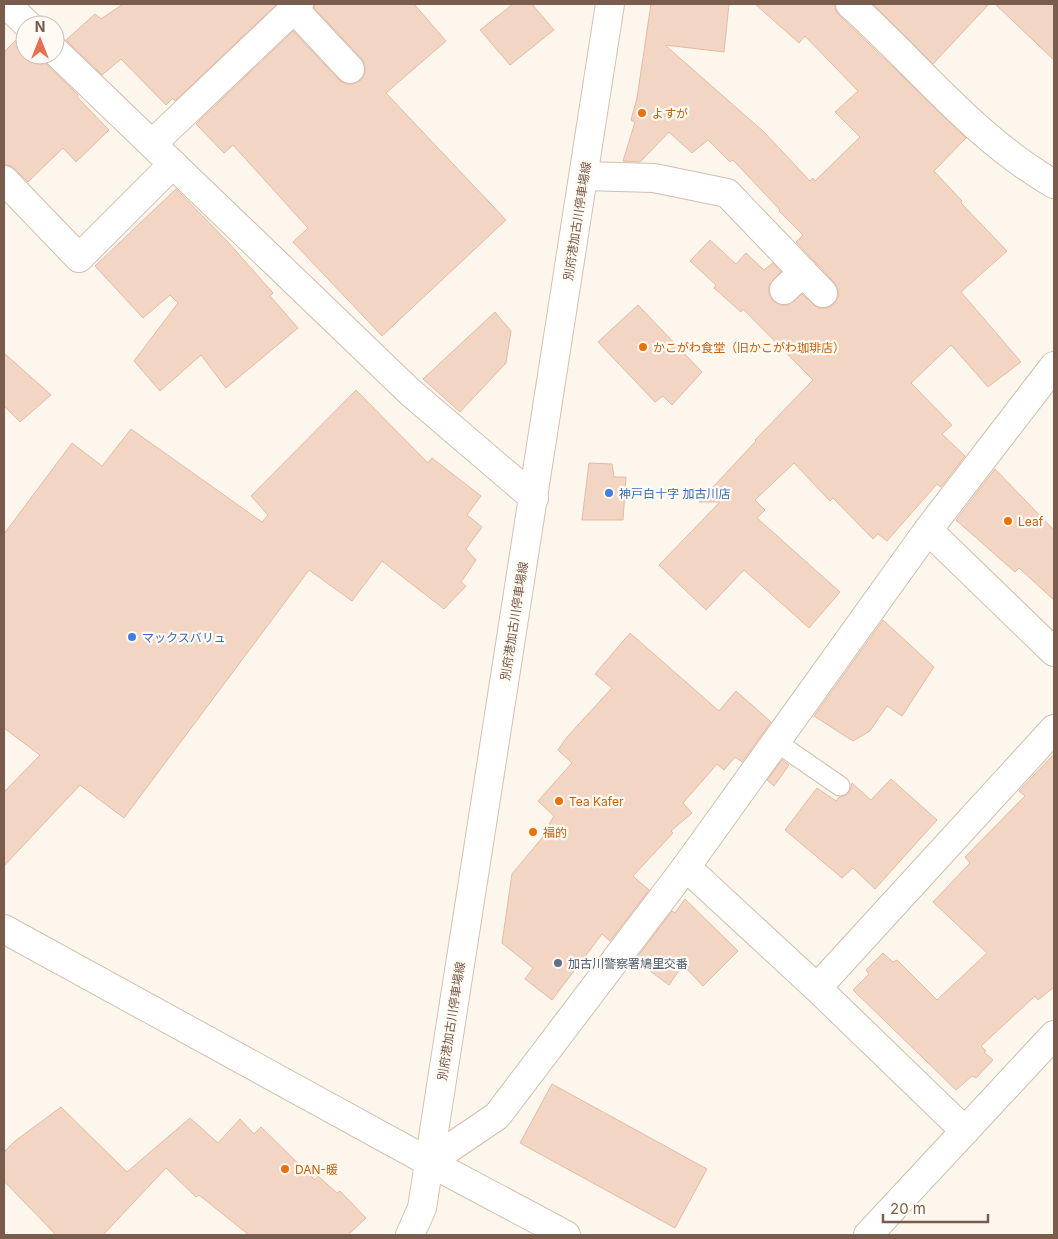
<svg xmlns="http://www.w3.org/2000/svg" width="1058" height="1239" font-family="Inter,'Noto Sans JP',sans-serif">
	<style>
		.building { fill: #f3d5c3; stroke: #e6bba3 }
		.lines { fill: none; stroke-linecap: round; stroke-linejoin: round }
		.lane-casing { stroke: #d1beb0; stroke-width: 21 }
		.street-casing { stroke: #d1beb0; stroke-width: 30 }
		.secondary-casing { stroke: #d6c0b0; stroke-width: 30 }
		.lane { stroke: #fff; stroke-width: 19 }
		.street { stroke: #fff; stroke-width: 28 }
		.secondary { stroke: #fff; stroke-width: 28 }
		.food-dot { fill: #e8710a; stroke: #fffaf3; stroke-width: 2 }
		.shop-dot { fill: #3f7fe0; stroke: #fffaf3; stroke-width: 2 }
		.service-dot { fill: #5c6f8a; stroke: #fffaf3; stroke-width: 2 }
		.labels { text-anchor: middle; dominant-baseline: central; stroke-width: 4.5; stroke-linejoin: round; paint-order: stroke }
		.food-label { font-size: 12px; fill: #c56008; stroke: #fffaf3; text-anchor: start }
		.street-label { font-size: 12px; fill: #7a5c4d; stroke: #fffaf3 }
		.shop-label { font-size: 12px; fill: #366cbe; stroke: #fffaf3; text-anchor: start }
		.service-label { font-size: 12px; fill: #4e5e75; stroke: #fffaf3; text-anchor: start }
	</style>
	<rect width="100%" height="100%" fill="#fdf6ec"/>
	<g class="building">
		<polygon points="123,4 277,4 175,101 173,98 166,105 121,59 102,75 66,40 95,14 101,19"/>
		<polygon points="314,4 414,4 446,41 386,93 506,220 382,336 293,242 308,228 233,145 224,153 196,124 293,31 339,80 346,84 353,84 361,80 365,73 365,66 362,59 314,8"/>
		<polygon points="513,4 532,4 554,30 510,65 480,30"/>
		<polygon points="651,4 729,4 724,52 665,45 764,132 810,181 813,178 815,181 860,137 835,112 858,91 805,36 799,43 755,4 835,4 835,9 839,15 966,138 934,171 962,201 961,203 1007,251 961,292 1021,362 988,387 951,345 911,383 952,425 942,434 965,456 941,487 937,484 887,541 878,534 873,539 833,498 830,501 794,463 755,500 765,510 757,518 840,592 809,628 744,570 706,610 659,565 720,502 699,502 756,441 755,440 813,380 743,309 741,312 714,288 716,285 690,261 710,240 736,264 746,253 764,270 773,263 781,272 769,285 769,293 773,301 780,305 788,305 802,294 818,308 827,308 833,305 838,298 838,290 834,282 796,242 803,235 779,211 780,210 733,160 730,162 708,140 692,153 669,132 640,162 623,161 635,122 631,120 637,98"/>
		<polygon points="873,4 989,4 933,64"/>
		<polygon points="995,4 1054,4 1054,60"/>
		<polygon points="19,37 25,42 25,55 37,55 78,95 77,97 109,130 76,162 63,148 28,182 15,169 9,165 4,165 4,52"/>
		<polygon points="176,189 228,242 273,293 270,296 298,328 226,388 201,355 160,391 134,361 178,303 170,295 143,318 95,266"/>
		<polygon points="638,305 702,372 672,405 663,396 655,402 598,342"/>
		<polygon points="495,312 511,331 506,363 460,412 423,379"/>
		<polygon points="4,353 51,395 20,422 4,406"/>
		<polygon points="356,390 428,463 432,458 481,496 467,515 482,527 466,549 476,560 461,582 466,586 444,609 382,561 352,601 309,570 124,818 80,785 4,866 4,792 40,755 4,728 4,534 72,443 102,466 131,429 262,522 268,515 251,496"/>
		<polygon points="589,463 612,464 614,477 626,477 623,520 582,520"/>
		<polygon points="995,469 1054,530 1054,600 1019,568 1015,572 956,520"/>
		<polygon points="883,620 934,667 902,716 887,706 870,731 853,741 814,716"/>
		<polygon points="630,633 719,711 736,691 771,722 742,762 735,757 724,770 717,764 683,803 692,813 671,831 673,833 633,876 649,890 610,941 602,934 552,1000 525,979 533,968 502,943 512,874 552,826 549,824 554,816 538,801 572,763 558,750 567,737 612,688 595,674"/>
		<polygon points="1054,754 1054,987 1038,1000 1035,996 981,1046 986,1051 984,1052 993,1060 976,1078 972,1076 956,1090 853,990 869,974 866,970 883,953 893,962 897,960 937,1000 987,953 933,902 970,863 965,857 1025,796 1019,791"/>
		<polygon points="782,760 789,765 774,786 767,780"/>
		<polygon points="891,779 937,820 875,889 853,868 842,878 785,830 817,788 836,801 839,797 844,796 849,793 852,783 871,800"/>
		<polygon points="685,899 738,951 703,986 683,965 669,985 635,960 672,911 675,913"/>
		<polygon points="552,1084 707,1169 675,1228 520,1143"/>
		<polygon points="61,1107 127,1172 190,1118 218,1143 240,1119 254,1134 261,1127 315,1180 318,1176 337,1193 340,1191 366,1218 348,1235 249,1235 199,1195 196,1197 166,1168 103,1235 56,1235 4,1181 4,1152 15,1141"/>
	</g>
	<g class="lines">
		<g class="lane-casing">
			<polyline id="lane" points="776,742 840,786"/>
		</g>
		<g class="street-casing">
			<g id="street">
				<polyline points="6,4 28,25"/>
				<path d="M850,4c68,61 124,134 204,180"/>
				<polyline points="294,9 350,69"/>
				<polyline points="55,51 410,392 534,498"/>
				<polyline points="152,144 299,4"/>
				<polyline points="584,176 654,178 727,193 823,293"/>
				<polyline points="4,180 79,258 173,164"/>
				<polyline points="784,290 803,272"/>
				<polyline points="928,530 1054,652"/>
				<polyline points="686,867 817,988 965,1131"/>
				<polyline points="817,988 1054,729"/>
				<polyline points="429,1162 497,1116 686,867 928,530 1054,366"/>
				<polyline points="868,1235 1054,1035"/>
			</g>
		</g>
		<g class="secondary-casing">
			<g id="secondary">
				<polyline points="4,929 429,1162 566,1235"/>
				<polyline points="410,1235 422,1208 610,4"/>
			</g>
		</g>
		<use href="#lane" class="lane"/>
		<use href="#street" class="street"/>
		<use href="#secondary" class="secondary"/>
	</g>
	<g class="food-dot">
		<circle cx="642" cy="113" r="5"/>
		<circle cx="643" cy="347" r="5"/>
		<circle cx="1008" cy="521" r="5"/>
		<circle cx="559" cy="801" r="5"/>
		<circle cx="533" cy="832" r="5"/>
		<circle cx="285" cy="1169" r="5"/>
	</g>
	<g class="shop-dot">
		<circle cx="609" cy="493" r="5"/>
		<circle cx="132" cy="637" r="5"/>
	</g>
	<circle class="service-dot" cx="558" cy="963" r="5"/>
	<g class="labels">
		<g class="food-label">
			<text x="652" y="113">よすが</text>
			<text x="653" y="347">かこがわ食堂（旧かこがわ珈琲店）</text>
			<text x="1018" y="521">Leaf</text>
			<text x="569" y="801">Tea Kafer</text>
			<text x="543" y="832">福的</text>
			<text x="295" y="1169">DAN-暖</text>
		</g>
		<g class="street-label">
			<text transform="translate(577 221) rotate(-81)">別府港加古川停車場線</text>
			<text transform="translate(514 621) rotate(-81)">別府港加古川停車場線</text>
			<text transform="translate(451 1021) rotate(-81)">別府港加古川停車場線</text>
		</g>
		<g class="shop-label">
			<text x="619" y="493">神戸白十字 加古川店</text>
			<text x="142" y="637">マックスバリュ</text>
		</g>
		<g class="service-label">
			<text x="568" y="963">加古川警察署鳩里交番</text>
		</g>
	</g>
	<rect width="1058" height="1239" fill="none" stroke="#7a5c4d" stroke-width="10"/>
	<g transform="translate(40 40)"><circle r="24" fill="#fffaf3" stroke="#cabbb1"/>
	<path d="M0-4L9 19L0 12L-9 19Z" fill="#e76f51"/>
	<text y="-8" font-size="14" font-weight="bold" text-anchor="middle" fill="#7a5c4d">N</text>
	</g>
	<path d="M883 1214v8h105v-8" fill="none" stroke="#7a5c4d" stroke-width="2.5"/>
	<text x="890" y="1214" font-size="15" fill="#7a5c4d" stroke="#fffaf3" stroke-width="4" paint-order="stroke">20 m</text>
</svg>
